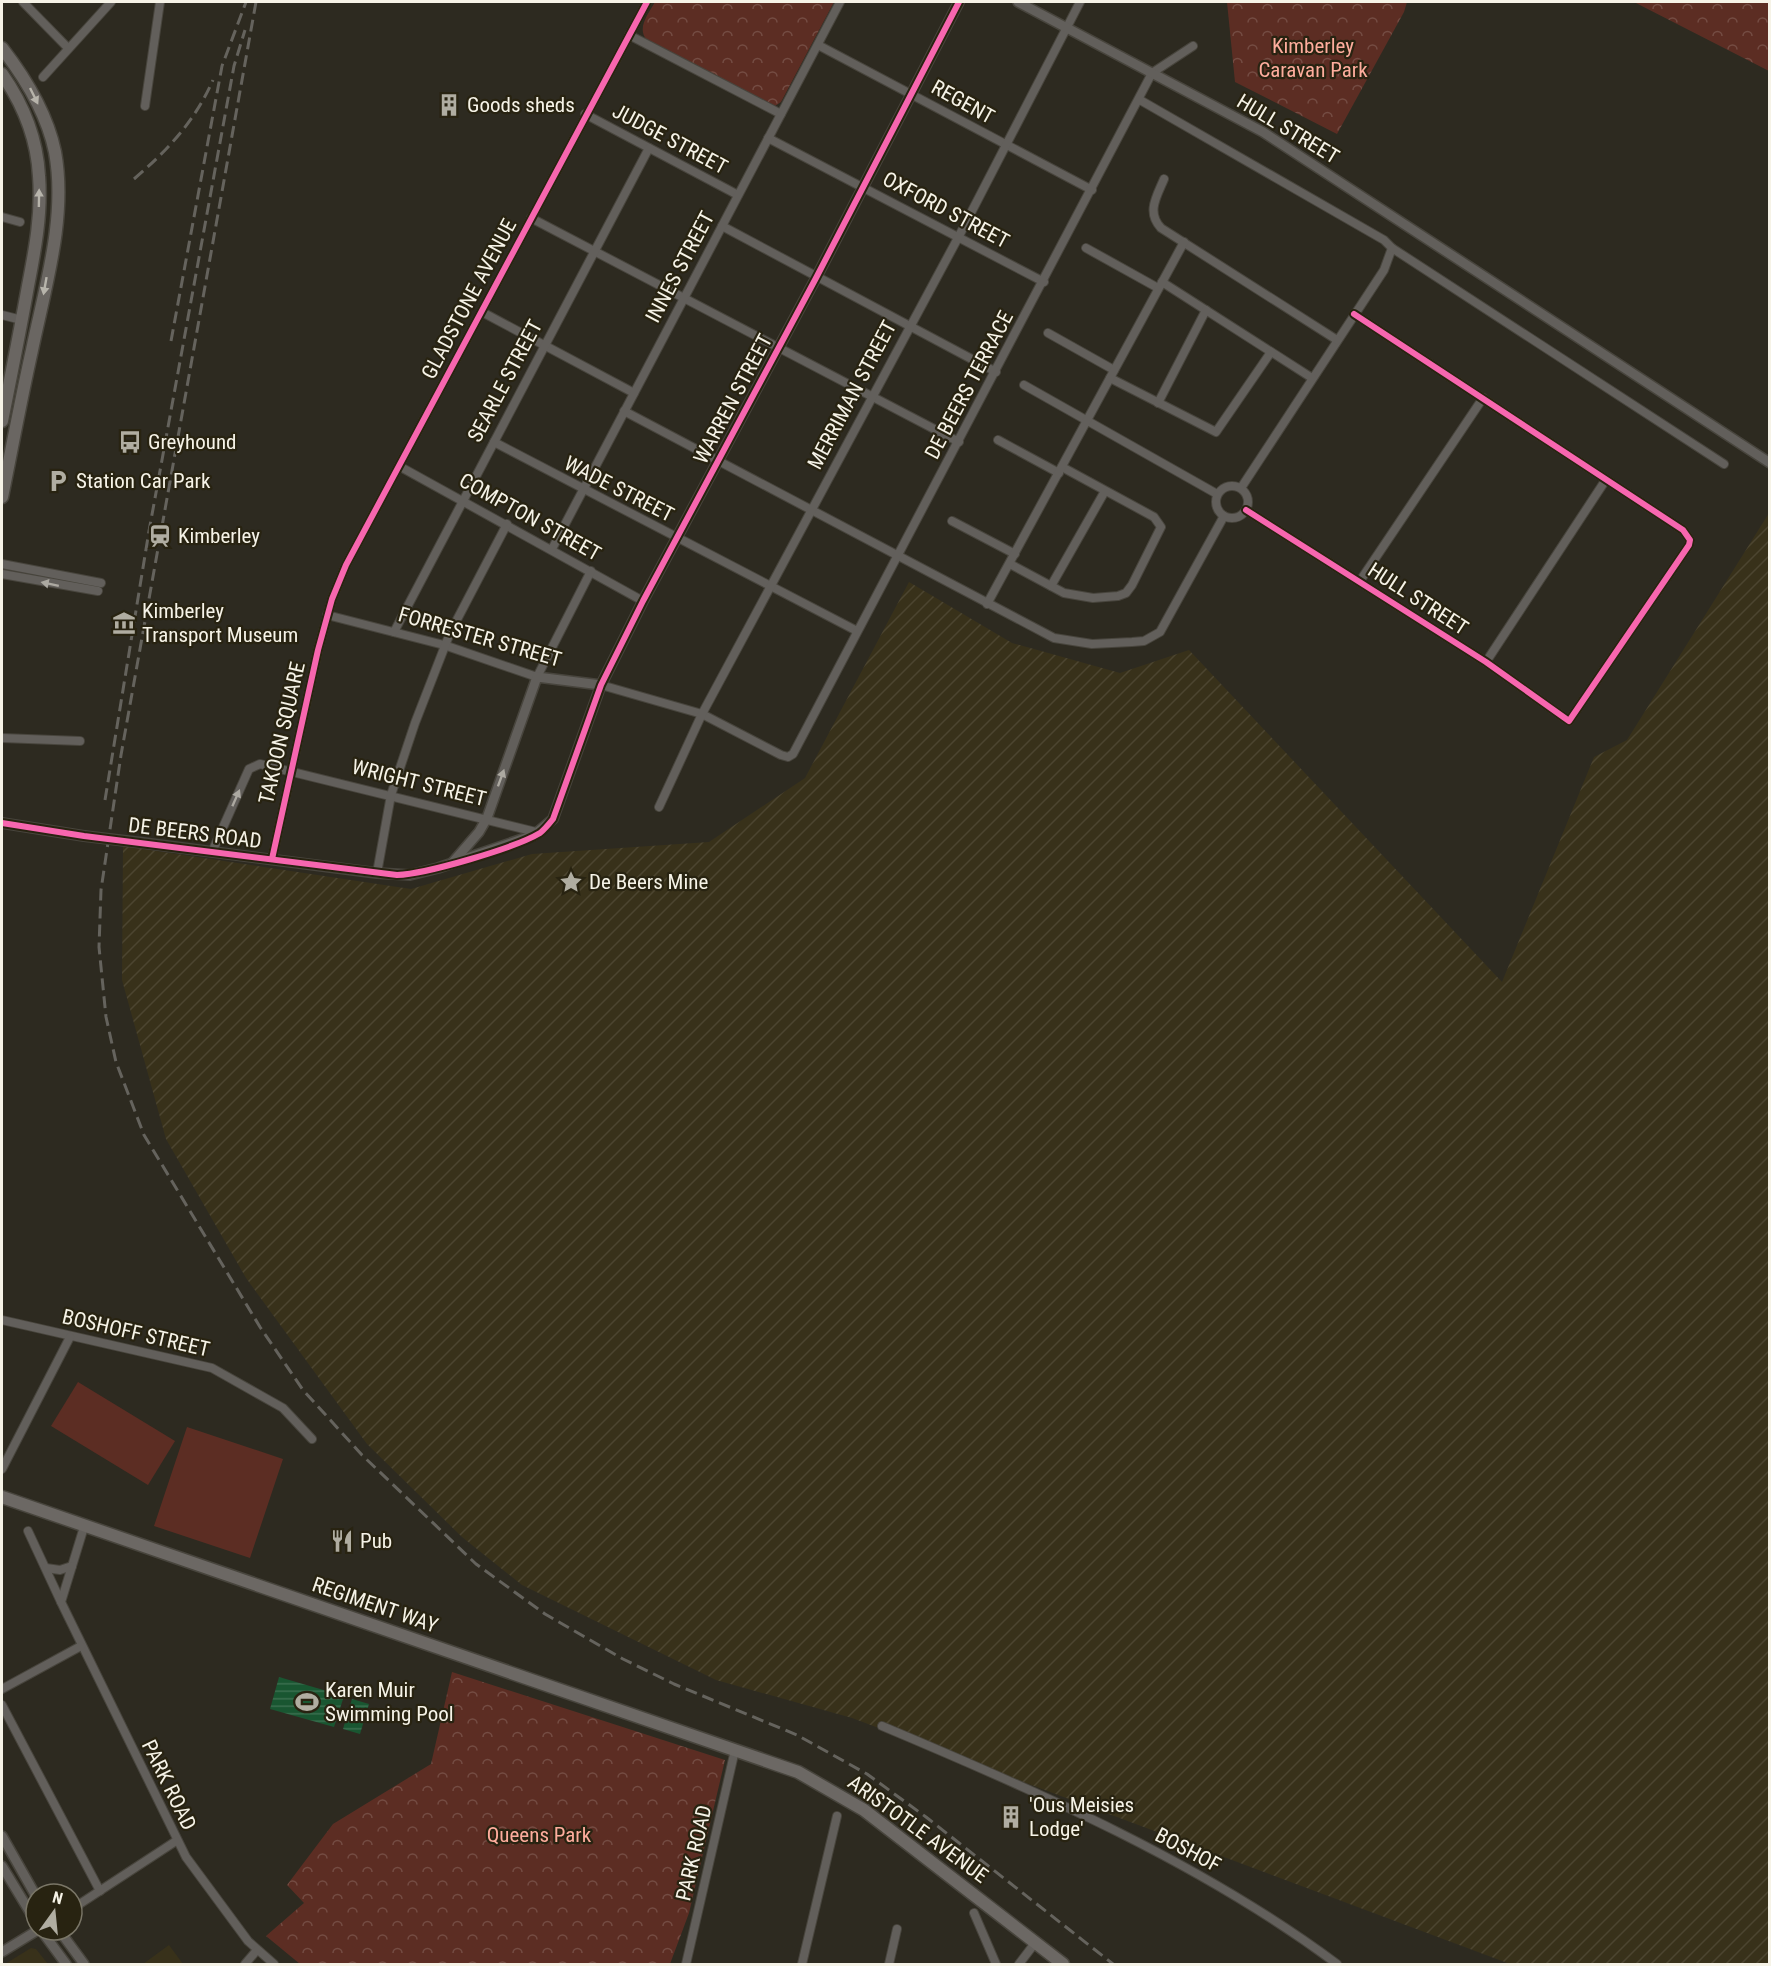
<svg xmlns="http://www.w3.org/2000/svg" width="1771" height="1966" font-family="'Roboto Condensed',sans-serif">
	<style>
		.built { fill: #38311a }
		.industrial { fill: url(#industrial-furrows) }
		.forest { fill: url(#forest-crowns) }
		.pitch { fill: #5c2d23 }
		.water { fill: url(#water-rules) }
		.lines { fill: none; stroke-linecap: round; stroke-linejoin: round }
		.minor-casing { stroke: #48453d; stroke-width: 10 }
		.tertiary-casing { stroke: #48453d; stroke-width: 12 }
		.primary-casing { stroke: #48453d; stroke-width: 15 }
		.trunk-casing { stroke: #48453d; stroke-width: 15 }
		.minor { stroke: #625f5b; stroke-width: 8 }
		.tertiary { stroke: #625f5b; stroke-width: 9 }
		.primary { stroke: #6c6864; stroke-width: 12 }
		.trunk { stroke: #6a6662; stroke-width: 12 }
		.rail { stroke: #65635d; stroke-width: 3; stroke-dasharray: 12 6; stroke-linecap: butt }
		.tertiary-bridge-casing { stroke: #48453d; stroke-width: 12; stroke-linecap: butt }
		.tertiary-bridge { stroke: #625f5b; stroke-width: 9 }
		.cycleway-casing { stroke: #282311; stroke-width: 10 }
		.cycleway { stroke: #f766af; stroke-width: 6 }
		.oneway { fill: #b7b4ab }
		.oneway2 { fill: #aca9a1 }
		.labels { text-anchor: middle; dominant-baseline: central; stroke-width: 4.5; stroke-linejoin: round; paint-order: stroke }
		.park-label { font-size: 21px; fill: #fead9d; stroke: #282311 }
		.street-label { font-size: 21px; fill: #f6f3e7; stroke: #282311 }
		.poi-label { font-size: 21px; fill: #f6f3e7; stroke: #282311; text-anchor: start }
	</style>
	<defs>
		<pattern id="industrial-furrows" width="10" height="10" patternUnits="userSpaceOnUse" patternTransform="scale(1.5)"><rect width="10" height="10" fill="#38311a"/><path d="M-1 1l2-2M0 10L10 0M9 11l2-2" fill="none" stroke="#4c4530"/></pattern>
		<pattern id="forest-crowns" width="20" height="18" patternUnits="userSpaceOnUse" patternTransform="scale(1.5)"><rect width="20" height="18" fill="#5c2d23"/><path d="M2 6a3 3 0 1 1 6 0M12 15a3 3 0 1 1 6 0" fill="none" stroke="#744c43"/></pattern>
		<pattern id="water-rules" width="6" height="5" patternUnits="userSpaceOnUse" patternTransform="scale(1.5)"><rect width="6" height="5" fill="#195631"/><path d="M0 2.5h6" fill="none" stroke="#3b6f4f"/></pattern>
	</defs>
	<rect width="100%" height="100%" fill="#2d2a20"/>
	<g class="built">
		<polygon points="169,1945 183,1964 143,1964"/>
		<polygon points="31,1948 36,1949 48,1964 5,1964"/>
	</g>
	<polygon class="industrial" points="1769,513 1769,1964 1510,1964 852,1718 716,1680 522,1585 462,1537 367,1444 246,1278 166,1139 122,980 123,846 411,889 532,854 709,842 805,778 909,582 1012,643 1120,673 1189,650 1502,982 1594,757 1627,740"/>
	<g class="forest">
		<path d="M655,2h179l-53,100 -6,4 -128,-66c-11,-12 2,-27 8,-38z"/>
		<polygon points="1227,2 1407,2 1404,12 1337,134 1235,82"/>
		<polygon points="1634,2 1769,2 1769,72 1769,71"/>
		<polygon points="452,1672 725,1760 689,1913 670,1964 300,1964 266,1936 304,1903 287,1885 333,1824 431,1764"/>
	</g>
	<g class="pitch">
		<polygon points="78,1382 175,1441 148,1485 51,1426"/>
		<polygon points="187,1427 283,1459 250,1558 154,1526"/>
	</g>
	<g class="water">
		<polygon points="279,1677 344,1696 334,1727 270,1709"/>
		<polygon points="352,1699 369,1704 360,1734 343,1729"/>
	</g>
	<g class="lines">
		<g class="minor-casing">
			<g id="minor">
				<polyline points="23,2 68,48"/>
				<polyline points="629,35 781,114"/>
				<polyline points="818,45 1092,190"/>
				<polyline points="43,77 111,2"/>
				<polyline points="1140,100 1384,240 1392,248 1384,270 1241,488"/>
				<polyline points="145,106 160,2"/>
				<polyline points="585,114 738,195"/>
				<polyline points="768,138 1044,282"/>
				<path d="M1164,179c-7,17 -18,33 -3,49l176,112"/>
				<polyline points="2,217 20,222"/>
				<polyline points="531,218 959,442"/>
				<polyline points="722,226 996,372"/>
				<polyline points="1086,248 1158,288"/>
				<polyline points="1392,248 1724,464"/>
				<polyline points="1162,282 1312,378"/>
				<polyline points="482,312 634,393"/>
				<polyline points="2,315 22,320"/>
				<polyline points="1048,333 1114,370"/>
				<polyline points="1110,378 1216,432 1271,352"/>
				<polyline points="1024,385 1217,494"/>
				<polyline points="1158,403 1206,310"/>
				<polyline points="624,411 1054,638 1092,644 1132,642 1144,641 1160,632 1224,516"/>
				<polyline points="998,440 1059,473"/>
				<polyline points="494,442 857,631"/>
				<polyline points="399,466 643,601"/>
				<circle cx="1232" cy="502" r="16"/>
				<polyline points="1246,510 1486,662 1569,721 1689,545 1690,540 1683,530 1354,314"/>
				<polyline points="952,521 1015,554"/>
				<polyline points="552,549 840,2"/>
				<polyline points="2,564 101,583"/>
				<polyline points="1010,564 1064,593 1093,598 1118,596 1126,593 1132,585 1161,527 1154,517 1062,467"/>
				<polyline points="2,574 98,591"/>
				<polyline points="1360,581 1483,398"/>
				<polyline points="1051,586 1105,491"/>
				<polyline points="987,604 1184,242"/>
				<polyline points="327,615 444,645 537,677 591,571"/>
				<polyline points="394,632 649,148"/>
				<polyline points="1486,662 1605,481"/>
				<polyline points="601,685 702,714 781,755 788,757 793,754 1152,73 1193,46"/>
				<polyline points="2,738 80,741"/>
				<polyline points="659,807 702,714 959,236 1080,2"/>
				<polyline points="212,852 249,769 260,764 540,833"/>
				<polyline points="272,859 318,650 332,599 346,565 647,2"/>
				<polyline points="377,873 391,795 415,723 450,633 507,524"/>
				<polyline points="2,1320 212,1368 283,1408 312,1439"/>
				<polyline points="2,1469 70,1337"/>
				<polyline points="84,1527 61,1602 186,1857 248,1941 274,1964"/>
				<polyline points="28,1531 61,1602"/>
				<polyline points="46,1568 60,1570 72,1566"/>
				<polyline points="2,1689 81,1646"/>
				<polyline points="2,1705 100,1891"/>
				<path d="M882,1726c157,66 318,136 455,238"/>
				<polyline points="72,1909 176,1841"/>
				<polyline points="974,1913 996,1964"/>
				<polyline points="245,1964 257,1950"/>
				<polyline points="686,1964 735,1750"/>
				<polyline points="802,1964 837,1816"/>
				<polyline points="889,1964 897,1929"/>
				<polyline points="1019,1964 1035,1943"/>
			</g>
		</g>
		<g class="tertiary-casing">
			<g id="tertiary">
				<polyline points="1018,2 1263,132 1770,463"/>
				<polyline points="2,823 84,836"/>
				<polyline points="143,843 377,873 410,875 438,868 534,835 553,819 601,685 643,601 816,278 959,2"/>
				<polyline points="453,862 479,832 487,818 537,677 601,685"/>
				<polyline points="2,1836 36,1896"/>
				<polyline points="2,1866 36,1922"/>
				<polyline points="41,1930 66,1964"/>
				<polyline points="59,1930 84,1964"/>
				<polyline points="2,1952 38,1930"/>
			</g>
		</g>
		<g class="primary-casing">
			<polyline id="primary" points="2,1497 798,1772 864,1810 1063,1964"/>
		</g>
		<g class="trunk-casing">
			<g id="trunk">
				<path d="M2,48c24,31 45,65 53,104 12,65 -10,135 -23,198 -11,49 -20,98 -30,147"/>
				<path d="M2,74c21,30 35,65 37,102 3,37 -4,74 -11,110 -8,45 -17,90 -26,135"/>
			</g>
		</g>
		<use href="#minor" class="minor"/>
		<use href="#tertiary" class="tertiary"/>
		<use href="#primary" class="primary"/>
		<use href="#trunk" class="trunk"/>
		<g class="rail">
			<polyline points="256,2 121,755 101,890 99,947 106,1017 116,1062 144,1135 260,1327 303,1390 362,1455 476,1564 545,1614 623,1659 674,1684 797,1735 867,1774 926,1817 1113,1964"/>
			<path d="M134,179c34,-29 61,-58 79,-99"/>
			<polyline points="171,341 222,66 246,2"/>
			<polyline points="105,800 149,531 234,66 245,30"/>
		</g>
		<g class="tertiary-bridge-casing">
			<polyline id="tertiary-bridge" points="84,836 143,843"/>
		</g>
		<use href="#tertiary-bridge" class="tertiary-bridge"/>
		<g class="cycleway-casing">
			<g id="cycleway">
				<polyline points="1246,510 1486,662 1569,721 1689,545 1690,540 1683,530 1354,314"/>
				<path d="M2,823l82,13 313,39c29,-1 118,-27 143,-42 5,-4 9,-9 13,-14l48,-134 42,-84 173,-323 143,-276"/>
				<polyline points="272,859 318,650 332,599 346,565 647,2"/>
			</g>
		</g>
		<use href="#cycleway" class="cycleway"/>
	</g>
	<defs><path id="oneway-solid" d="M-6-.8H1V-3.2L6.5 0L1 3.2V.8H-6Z" transform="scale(1.5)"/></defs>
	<g class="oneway">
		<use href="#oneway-solid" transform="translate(34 96) rotate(64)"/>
		<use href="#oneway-solid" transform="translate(39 198) rotate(-89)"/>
		<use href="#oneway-solid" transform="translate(45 286) rotate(100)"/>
	</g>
	<g class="oneway2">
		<use href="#oneway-solid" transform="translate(50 584) rotate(-168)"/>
		<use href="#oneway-solid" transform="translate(501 778) rotate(-70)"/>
		<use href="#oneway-solid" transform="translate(236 798) rotate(-66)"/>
	</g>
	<defs>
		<g id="building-bare" transform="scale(1.8)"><path d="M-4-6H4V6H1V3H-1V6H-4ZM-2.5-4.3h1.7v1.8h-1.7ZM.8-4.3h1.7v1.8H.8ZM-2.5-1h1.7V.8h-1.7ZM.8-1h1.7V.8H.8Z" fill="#b0ada1" stroke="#282311" stroke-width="2.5" paint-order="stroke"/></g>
		<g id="bus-bare" transform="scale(1.8)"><path d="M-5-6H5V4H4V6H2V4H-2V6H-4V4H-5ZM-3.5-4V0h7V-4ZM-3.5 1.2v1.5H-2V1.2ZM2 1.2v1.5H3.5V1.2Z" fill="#b0ada1" stroke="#282311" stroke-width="2.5" paint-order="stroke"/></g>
		<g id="parking-bare" transform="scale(1.8)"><path d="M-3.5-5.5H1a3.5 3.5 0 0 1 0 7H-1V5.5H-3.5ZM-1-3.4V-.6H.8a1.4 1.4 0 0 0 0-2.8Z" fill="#b0ada1" stroke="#282311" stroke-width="2.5" paint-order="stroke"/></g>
		<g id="station-bare" transform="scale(1.8)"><path d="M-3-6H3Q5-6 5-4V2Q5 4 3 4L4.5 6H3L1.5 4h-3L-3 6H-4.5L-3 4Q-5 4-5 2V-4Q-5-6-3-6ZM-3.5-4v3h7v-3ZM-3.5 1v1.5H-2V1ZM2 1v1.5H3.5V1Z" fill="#b0ada1" stroke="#282311" stroke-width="2.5" paint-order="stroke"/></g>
		<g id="museum-bare" transform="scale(1.8)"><path d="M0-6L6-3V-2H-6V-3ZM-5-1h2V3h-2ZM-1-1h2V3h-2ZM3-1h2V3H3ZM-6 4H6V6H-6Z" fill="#b0ada1" stroke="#282311" stroke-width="2.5" paint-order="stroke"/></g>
		<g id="sight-bare" transform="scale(1.8)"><path d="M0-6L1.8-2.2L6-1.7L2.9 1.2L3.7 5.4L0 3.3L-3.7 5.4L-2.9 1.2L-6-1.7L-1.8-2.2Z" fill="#b0ada1" stroke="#282311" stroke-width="2.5" paint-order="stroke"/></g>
		<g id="restaurant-bare" transform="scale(1.8)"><path d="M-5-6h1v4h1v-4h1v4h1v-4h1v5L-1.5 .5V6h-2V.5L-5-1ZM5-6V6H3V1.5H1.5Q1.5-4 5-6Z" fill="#b0ada1" stroke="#282311" stroke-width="2.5" paint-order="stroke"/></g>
		<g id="stadium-bare" transform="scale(1.8)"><path d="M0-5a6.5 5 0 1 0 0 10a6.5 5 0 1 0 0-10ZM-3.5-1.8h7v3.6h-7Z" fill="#b0ada1" stroke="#282311" stroke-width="2.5" paint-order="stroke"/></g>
	</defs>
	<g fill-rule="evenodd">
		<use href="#building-bare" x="449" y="105"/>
		<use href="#bus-bare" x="130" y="442"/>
		<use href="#parking-bare" x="58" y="481"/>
		<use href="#station-bare" x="160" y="536"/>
		<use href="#museum-bare" x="124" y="623"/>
		<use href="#sight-bare" x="571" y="882"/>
		<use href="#restaurant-bare" x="342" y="1541"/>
		<use href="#stadium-bare" x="307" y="1702"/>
		<use href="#building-bare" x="1011" y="1817"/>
	</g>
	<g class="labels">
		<g class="park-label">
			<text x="1313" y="46">Kimberley<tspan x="1313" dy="24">Caravan Park</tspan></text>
			<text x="539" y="1835">Queens Park</text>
		</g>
		<g class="street-label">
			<text transform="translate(963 102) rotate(29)">REGENT</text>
			<text transform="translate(1288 129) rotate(31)">HULL STREET</text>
			<text transform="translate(670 139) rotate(28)">JUDGE STREET</text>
			<text transform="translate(946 210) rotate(28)">OXFORD STREET</text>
			<text transform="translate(680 267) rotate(-62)">INNES STREET</text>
			<text transform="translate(469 299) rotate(-62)">GLADSTONE AVENUE</text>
			<text transform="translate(505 381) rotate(-62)">SEARLE STREET</text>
			<text transform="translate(969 385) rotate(-62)">DE BEERS TERRACE</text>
			<text transform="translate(852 395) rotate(-62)">MERRIMAN STREET</text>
			<text transform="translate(733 399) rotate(-62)">WARREN STREET</text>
			<text transform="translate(619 489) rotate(27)">WADE STREET</text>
			<text transform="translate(530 517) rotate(29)">COMPTON STREET</text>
			<text transform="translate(1418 599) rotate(33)">HULL STREET</text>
			<text transform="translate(480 637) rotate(16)">FORRESTER STREET</text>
			<text transform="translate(282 733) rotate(-77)">TAKOON SQUARE</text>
			<text transform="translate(419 783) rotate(14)">WRIGHT STREET</text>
			<text transform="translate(195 833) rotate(7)">DE BEERS ROAD</text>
			<text transform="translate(136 1333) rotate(13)">BOSHOFF STREET</text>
			<text transform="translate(375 1605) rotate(19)">REGIMENT WAY</text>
			<text transform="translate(169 1785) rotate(64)">PARK ROAD</text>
			<text transform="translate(918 1829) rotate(36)">ARISTOTLE AVENUE</text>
			<text transform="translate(1188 1850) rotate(28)">BOSHOF</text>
			<text transform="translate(694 1853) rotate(-77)">PARK ROAD</text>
		</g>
		<g class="poi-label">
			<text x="467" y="105">Goods sheds</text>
			<text x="148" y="442">Greyhound</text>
			<text x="76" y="481">Station Car Park</text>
			<text x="178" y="536">Kimberley</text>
			<text x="142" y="611">Kimberley<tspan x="142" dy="24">Transport Museum</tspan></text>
			<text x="589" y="882">De Beers Mine</text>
			<text x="360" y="1541">Pub</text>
			<text x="325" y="1690">Karen Muir<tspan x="325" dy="24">Swimming Pool</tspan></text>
			<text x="1029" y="1805">'Ous Meisies<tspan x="1029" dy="24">Lodge'</tspan></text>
		</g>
	</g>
	<rect width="1771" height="1966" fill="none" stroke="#f6f3e7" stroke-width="6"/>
	<g transform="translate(54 1912) rotate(15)"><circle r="28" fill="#282311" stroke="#7a7667" stroke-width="1.5"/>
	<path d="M0-4.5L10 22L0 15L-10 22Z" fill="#b0ada1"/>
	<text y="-9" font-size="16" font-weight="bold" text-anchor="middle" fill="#f6f3e7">N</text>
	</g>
</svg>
